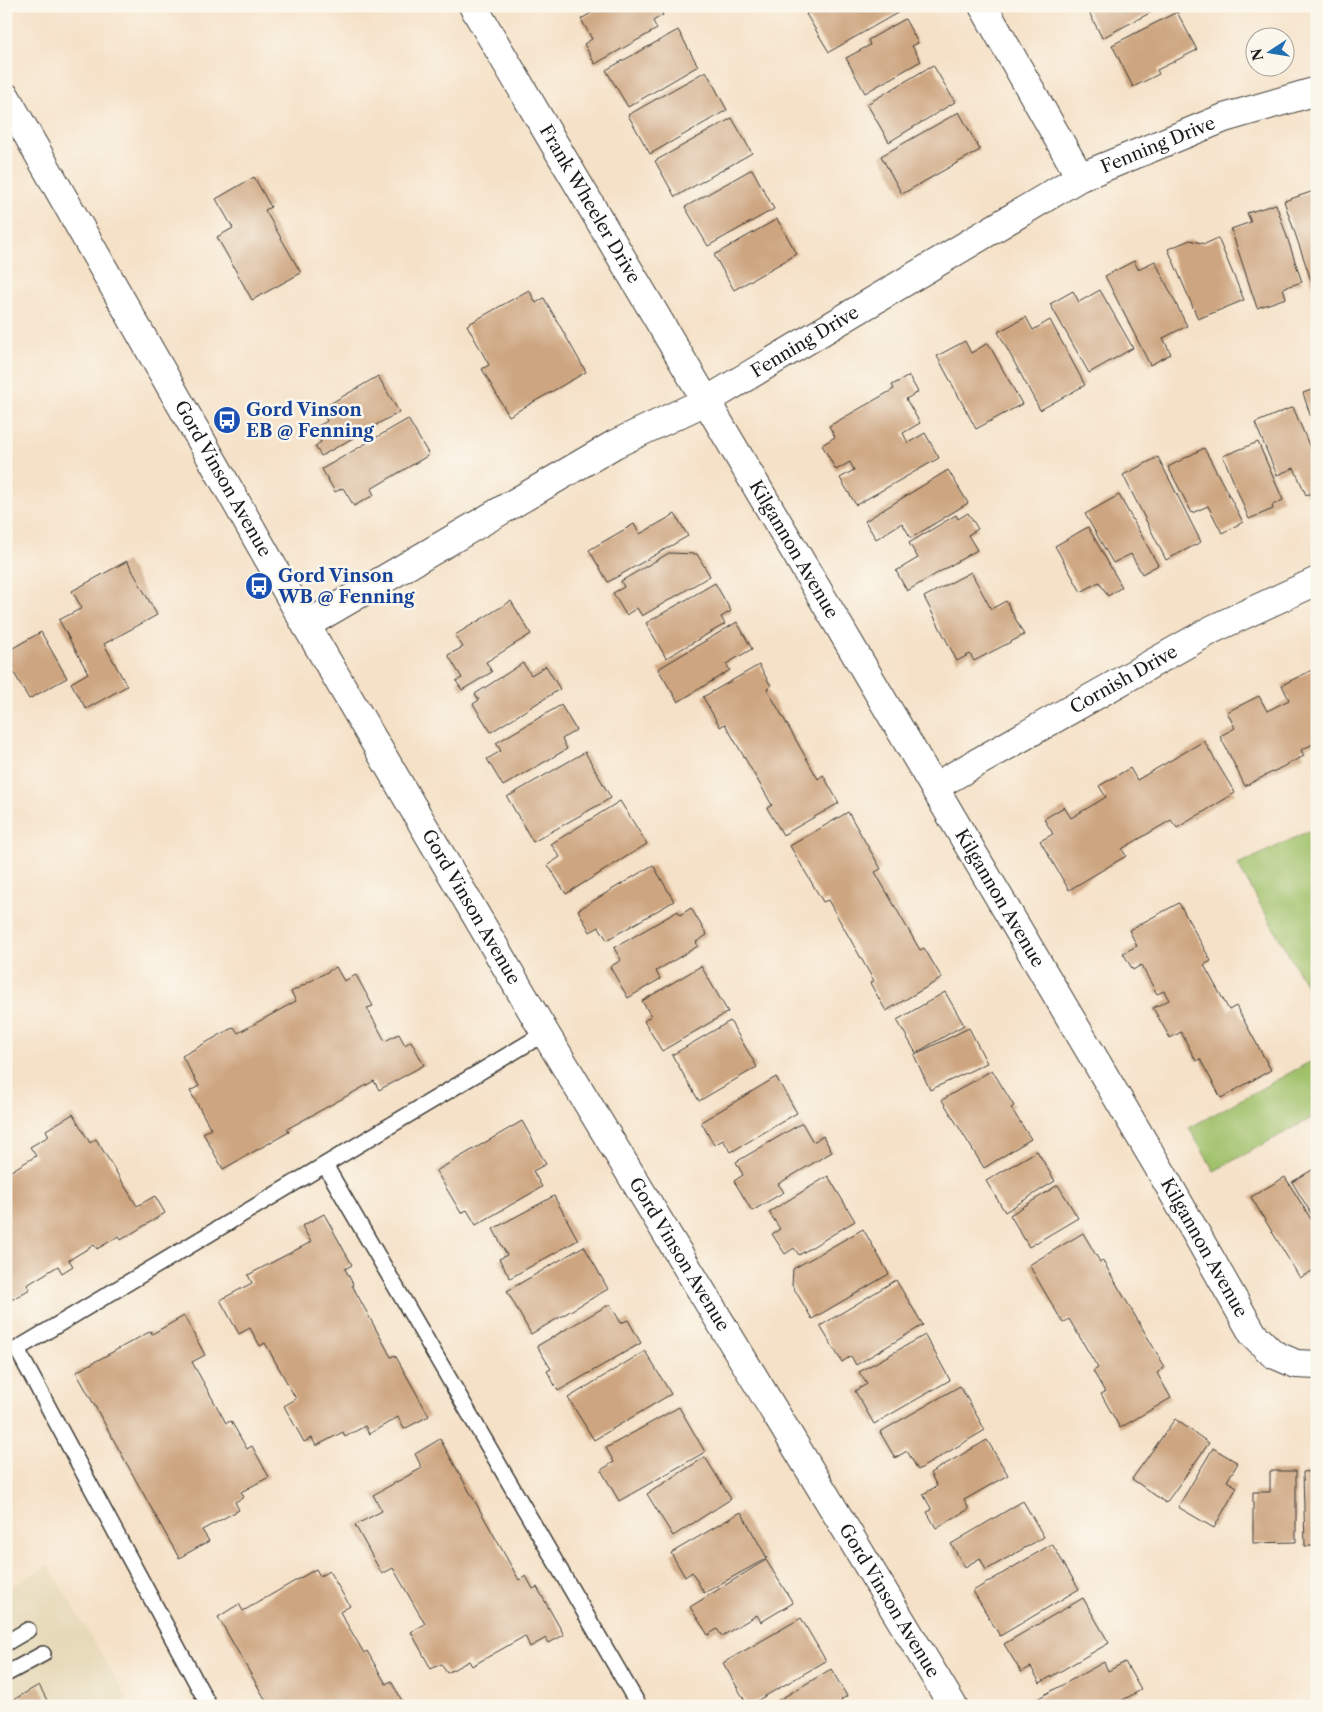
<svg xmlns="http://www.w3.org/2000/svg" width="1323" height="1712" font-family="'Libre Caslon Text',serif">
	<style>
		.built { fill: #e7daba }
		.green { fill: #a0c16a; stroke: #5e6e43 }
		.building { fill: #cda580 }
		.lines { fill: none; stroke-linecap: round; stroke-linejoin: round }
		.lane-casing { stroke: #3d3a36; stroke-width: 18 }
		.street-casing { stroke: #3d3a36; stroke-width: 30 }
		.lane { stroke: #fff; stroke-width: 15 }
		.street { stroke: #fff; stroke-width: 28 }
		.labels { text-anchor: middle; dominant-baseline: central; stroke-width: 5; stroke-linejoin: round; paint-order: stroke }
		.street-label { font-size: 18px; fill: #1c1c1c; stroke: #fbf7ec }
		.transit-label { font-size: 18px; font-weight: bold; fill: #164399; stroke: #fbf7ec; text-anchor: start }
	</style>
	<rect width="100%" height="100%" fill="#fbf7ec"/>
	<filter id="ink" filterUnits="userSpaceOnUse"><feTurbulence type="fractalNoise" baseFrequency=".02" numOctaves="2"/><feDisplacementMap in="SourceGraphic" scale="10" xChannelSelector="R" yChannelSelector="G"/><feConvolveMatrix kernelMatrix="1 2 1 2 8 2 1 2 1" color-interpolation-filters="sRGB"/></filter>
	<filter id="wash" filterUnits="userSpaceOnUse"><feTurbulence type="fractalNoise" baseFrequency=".0096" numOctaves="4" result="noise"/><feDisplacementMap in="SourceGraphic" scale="20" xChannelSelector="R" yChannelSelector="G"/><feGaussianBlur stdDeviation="1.12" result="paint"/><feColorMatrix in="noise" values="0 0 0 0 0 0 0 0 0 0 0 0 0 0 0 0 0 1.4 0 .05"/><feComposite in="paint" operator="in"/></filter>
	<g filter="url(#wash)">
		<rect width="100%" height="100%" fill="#f5e1c7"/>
		<polygon class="built" points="48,1565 132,1706 6,1706 6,1590"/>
		<g class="green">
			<polygon points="1317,827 1317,1005 1238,865"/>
			<polygon points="1317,1058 1317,1115 1214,1171 1189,1128"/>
		</g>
		<g id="blocks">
			<g class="building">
				<polygon points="603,6 658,6 663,15 653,21 657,29 595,64 584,44 592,39 581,19"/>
				<polygon points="819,6 896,6 899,12 829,52 806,14"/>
				<polygon points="1086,6 1163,6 1102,38"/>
				<polygon points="1177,12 1197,50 1157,70 1159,74 1133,87 1112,45"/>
				<polygon points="905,19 918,43 912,46 921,61 865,93 846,58 870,45 868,40"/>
				<polygon points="678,30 698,66 628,107 606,70"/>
				<polygon points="933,65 955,102 889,142 867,104"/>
				<polygon points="706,71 727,110 650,154 628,115"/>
				<polygon points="959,112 980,150 902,194 881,156"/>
				<polygon points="732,118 752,153 675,197 655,161"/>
				<polygon points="752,169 774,209 708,246 685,207"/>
				<polygon points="254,177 271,207 265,210 301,273 252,300 217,237 233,228 216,199"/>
				<polygon points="1317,190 1317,285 1313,286 1284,201"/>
				<polygon points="1276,204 1302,282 1283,288 1286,298 1257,308 1231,229 1251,222 1247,213"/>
				<polygon points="777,219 797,254 734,290 714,255"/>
				<polygon points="1218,238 1244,300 1198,319 1168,249 1190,240 1205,244"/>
				<polygon points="1134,261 1138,269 1155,261 1187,326 1163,338 1171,354 1150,365 1105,276"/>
				<polygon points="529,290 536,303 544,298 586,372 509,416 482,369 489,365 467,325"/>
				<polygon points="1100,290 1133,348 1089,373 1050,304 1073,291 1079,302"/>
				<polygon points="1026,317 1033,330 1050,320 1085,385 1040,410 998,332"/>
				<polygon points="965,341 971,353 988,343 1022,404 976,429 937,356"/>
				<polygon points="378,376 399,412 321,456 315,446 321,442 313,429 327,421 321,409"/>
				<polygon points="909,376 918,392 906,399 920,423 903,433 908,443 925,433 939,458 856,505 840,478 854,470 850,462 836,470 822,445 835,437 829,426 894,389 892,385"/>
				<polygon points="1317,388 1317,433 1316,433 1303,393"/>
				<polygon points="1293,407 1317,464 1317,491 1306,495 1294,468 1277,475 1255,423"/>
				<polygon points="408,419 429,455 371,489 374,495 354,506 343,488 335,492 322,469"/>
				<polygon points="1258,442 1283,500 1272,505 1273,509 1249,519 1223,456"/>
				<polygon points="1204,448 1243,522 1222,533 1208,506 1192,513 1168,467"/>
				<polygon points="1158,457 1201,542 1166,560 1123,475"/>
				<polygon points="948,470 968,503 911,538 902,523 876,539 865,521"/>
				<polygon points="1119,495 1158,565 1142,574 1131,554 1113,563 1085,514"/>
				<polygon points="968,513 978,529 968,535 977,550 907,591 896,571 918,558 909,543 956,515 958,519"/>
				<polygon points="675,514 688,536 608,582 589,550 634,524 640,534"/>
				<polygon points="1088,527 1122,587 1108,596 1099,582 1081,592 1055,546"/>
				<polygon points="669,553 697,554 710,576 642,616 637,608 626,615 613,593 624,587 621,581"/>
				<polygon points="127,561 157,615 104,644 127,686 86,709 71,683 88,673 59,620 82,608 72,591"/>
				<polygon points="971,572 991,609 1006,601 1024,635 974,661 970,654 957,661 924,597"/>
				<polygon points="715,583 731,611 721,617 725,624 666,658 646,623"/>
				<polygon points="511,601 531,634 486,662 492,672 462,690 456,681 462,678 448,655 463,647 455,635"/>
				<polygon points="737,622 752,649 726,664 730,670 678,702 658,669"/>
				<polygon points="41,632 67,678 29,699 6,659 6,652"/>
				<polygon points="523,663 531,675 546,666 560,689 491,732 473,704 479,700 475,694"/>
				<polygon points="759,665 771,686 767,689 818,779 823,775 839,803 783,835 767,808 772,805 725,724 720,727 703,697"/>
				<polygon points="1314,669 1317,674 1317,742 1301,750 1304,756 1245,786 1220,736 1235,728 1227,712 1259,696 1267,711 1289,700 1282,685"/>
				<polygon points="561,705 576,730 562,739 567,749 503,786 487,759 501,751 496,743"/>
				<polygon points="1204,741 1235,793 1177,828 1171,820 1122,849 1126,856 1069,890 1040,841 1053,834 1044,819 1064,807 1071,818 1106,797 1099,786 1130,768 1137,780"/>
				<polygon points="585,752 611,798 533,842 507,797"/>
				<polygon points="620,801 647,844 566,894 548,865 560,857 551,844"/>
				<polygon points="848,812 881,869 875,872 920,950 924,948 942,978 886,1011 870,983 874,981 828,900 823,902 790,846"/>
				<polygon points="653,865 674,901 607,940 599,927 590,932 578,910"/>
				<polygon points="1179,903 1211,961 1204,965 1229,1010 1236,1006 1271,1070 1221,1098 1200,1059 1196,1061 1181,1032 1170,1038 1153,1008 1169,1000 1164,991 1157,994 1141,965 1133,970 1123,953 1137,946 1129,930"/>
				<polygon points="691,908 707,935 696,942 698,946 656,971 660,979 628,998 610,967 621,960 614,948 678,911 680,915"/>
				<polygon points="701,966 728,1012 662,1051 644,1021 651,1016 642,1001"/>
				<polygon points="336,967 344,981 356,975 373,1006 367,1008 385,1041 399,1034 405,1045 411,1041 424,1065 379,1090 374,1081 287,1129 289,1132 223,1169 203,1133 211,1129 190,1091 199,1086 182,1056 234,1027 238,1033 296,1001 291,992"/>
				<polygon points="945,992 964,1025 916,1053 897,1020"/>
				<polygon points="730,1021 757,1067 699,1101 672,1055"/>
				<polygon points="969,1028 987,1063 930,1090 914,1055"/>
				<polygon points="992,1070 1014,1106 1011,1108 1031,1139 984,1168 942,1100"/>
				<polygon points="776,1077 797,1113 731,1152 723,1140 714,1145 701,1122"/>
				<polygon points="73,1114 90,1143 96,1139 137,1206 155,1196 165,1213 121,1240 119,1236 97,1249 94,1245 69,1260 73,1266 62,1273 58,1266 27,1285 30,1289 6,1303 6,1174 36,1156 30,1147 49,1136 46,1130"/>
				<polygon points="522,1121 546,1164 533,1171 542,1187 476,1225 467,1210 461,1213 436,1171"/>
				<polygon points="802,1123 813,1142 823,1136 832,1152 778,1184 784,1192 752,1211 734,1181 743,1175 736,1162"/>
				<polygon points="1037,1151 1055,1181 1005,1212 986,1181"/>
				<polygon points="1317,1167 1317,1223 1292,1182"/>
				<polygon points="828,1176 855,1221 799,1255 794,1248 785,1254 772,1234 780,1229 769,1212"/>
				<polygon points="1285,1177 1317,1229 1317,1268 1300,1278 1251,1197"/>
				<polygon points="1058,1185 1078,1218 1029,1247 1010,1215"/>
				<polygon points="554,1196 578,1240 510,1278 499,1259 507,1255 493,1229"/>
				<polygon points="324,1214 352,1265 345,1269 353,1284 352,1285 391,1357 395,1355 429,1416 404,1429 398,1417 369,1434 365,1426 345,1437 343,1432 316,1446 312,1438 304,1442 284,1406 296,1399 265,1343 260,1346 250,1328 239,1334 220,1300 252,1283 248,1275 311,1242 302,1226"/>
				<polygon points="863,1229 889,1274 812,1319 792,1285 793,1269"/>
				<polygon points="1083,1233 1100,1262 1103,1261 1165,1367 1157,1373 1171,1398 1120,1428 1101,1394 1105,1392 1093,1371 1098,1368 1069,1319 1063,1323 1029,1265"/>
				<polygon points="584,1246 608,1289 531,1334 507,1291"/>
				<polygon points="896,1280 923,1325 856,1365 851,1356 842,1362 820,1326"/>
				<polygon points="610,1304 621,1323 628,1320 641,1343 558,1391 547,1371 551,1369 537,1346"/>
				<polygon points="184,1316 205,1355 192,1362 226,1423 231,1421 247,1449 252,1446 269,1477 241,1492 244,1497 235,1502 239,1510 202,1530 209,1541 179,1558 76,1372 151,1331 152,1334"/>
				<polygon points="925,1335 950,1380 874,1424 855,1391 867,1384 859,1372"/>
				<polygon points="645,1351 671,1394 594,1440 568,1398"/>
				<polygon points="960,1386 985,1430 918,1470 907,1451 895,1458 880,1432"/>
				<polygon points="679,1407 705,1452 619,1501 601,1470 614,1462 606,1448"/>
				<polygon points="1175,1419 1209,1443 1166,1503 1132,1479"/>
				<polygon points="440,1439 519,1580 526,1576 533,1589 537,1587 564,1635 549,1643 546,1638 530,1647 525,1636 472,1666 469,1661 447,1673 441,1664 431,1669 411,1632 425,1624 393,1568 382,1574 355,1525 382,1511 373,1495 422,1468 415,1454"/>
				<polygon points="987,1440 1008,1475 964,1500 969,1509 936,1528 927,1512 932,1510 923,1494 937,1486 930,1473"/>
				<polygon points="1213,1448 1238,1463 1227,1481 1237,1487 1214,1528 1178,1507"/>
				<polygon points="705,1457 731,1499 673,1536 647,1494"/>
				<polygon points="1270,1471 1296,1471 1296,1542 1253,1543 1253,1492 1270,1492"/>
				<polygon points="1317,1471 1317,1546 1305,1546 1303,1472"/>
				<polygon points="1023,1501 1044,1537 986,1570 980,1558 965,1567 951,1544"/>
				<polygon points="741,1512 767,1558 704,1593 692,1572 685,1577 671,1553"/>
				<polygon points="1052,1544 1079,1589 1000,1636 973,1591"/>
				<polygon points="766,1560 793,1603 761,1622 757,1615 722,1636 717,1629 708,1635 690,1607"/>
				<polygon points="316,1569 320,1576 329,1571 350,1606 340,1612 364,1653 367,1651 386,1684 391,1681 405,1706 269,1706 218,1617 239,1604 243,1611"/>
				<polygon points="1083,1598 1109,1643 1040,1683 1031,1667 1021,1672 1004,1644"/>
				<polygon points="801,1618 826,1661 748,1706 723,1663"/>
				<polygon points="1104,1662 1108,1671 1125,1662 1141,1690 1112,1706 1038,1706 1035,1700"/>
				<polygon points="831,1669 847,1696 841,1700 844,1706 769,1706"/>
				<polygon points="39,1685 50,1706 6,1706 6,1704"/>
			</g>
		</g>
	</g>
	<g filter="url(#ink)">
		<use href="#blocks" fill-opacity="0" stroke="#3d3a36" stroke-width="1"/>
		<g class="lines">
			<g class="lane-casing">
				<g id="lane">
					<polyline points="325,1165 639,1706"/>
					<polyline points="6,1643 28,1630"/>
					<polyline points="6,1674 43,1654"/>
					<polyline points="209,1706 17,1349 545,1033"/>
				</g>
			</g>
			<g class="street-casing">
				<g id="street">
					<path id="s1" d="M473,6l690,1169 90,159 20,20 23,10 21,1"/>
					<polyline points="983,6 1080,177"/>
					<path id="s2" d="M6,97l300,528 239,408 408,673"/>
					<path id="s3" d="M306,625l309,-181 91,-43 374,-224 144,-59 93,-27"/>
					<path id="s4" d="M934,787l279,-158 104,-48"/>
				</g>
			</g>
			<use href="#lane" class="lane"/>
			<use href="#street" class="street"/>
		</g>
	</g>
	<defs>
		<g id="bus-disc" transform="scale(1.4375)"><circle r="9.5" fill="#1a4fb4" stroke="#fbf7ec"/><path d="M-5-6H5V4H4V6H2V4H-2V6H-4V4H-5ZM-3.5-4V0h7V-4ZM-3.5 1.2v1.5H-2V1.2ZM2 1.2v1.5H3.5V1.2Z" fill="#fff"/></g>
	</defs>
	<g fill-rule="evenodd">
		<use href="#bus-disc" x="227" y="420"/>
		<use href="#bus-disc" x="259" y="586"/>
	</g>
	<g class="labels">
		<g class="street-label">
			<text stroke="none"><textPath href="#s3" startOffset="979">Fenning Drive</textPath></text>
			<text stroke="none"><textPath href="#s1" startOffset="230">Frank Wheeler Drive</textPath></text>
			<text stroke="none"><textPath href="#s3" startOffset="574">Fenning Drive</textPath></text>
			<text stroke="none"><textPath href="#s2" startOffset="439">Gord Vinson Avenue</textPath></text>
			<text stroke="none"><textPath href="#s1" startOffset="631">Kilgannon Avenue</textPath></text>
			<text stroke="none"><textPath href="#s4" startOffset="218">Cornish Drive</textPath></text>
			<text stroke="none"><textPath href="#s1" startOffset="1036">Kilgannon Avenue</textPath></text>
			<text stroke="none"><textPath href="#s2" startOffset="934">Gord Vinson Avenue</textPath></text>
			<text stroke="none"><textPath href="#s1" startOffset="1441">Kilgannon Avenue</textPath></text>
			<text stroke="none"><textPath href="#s2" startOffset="1339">Gord Vinson Avenue</textPath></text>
			<text stroke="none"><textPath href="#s2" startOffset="1744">Gord Vinson Avenue</textPath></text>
		</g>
		<g class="transit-label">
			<text x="246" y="410">Gord Vinson<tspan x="246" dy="21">EB @ Fenning</tspan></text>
			<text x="278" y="576">Gord Vinson<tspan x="278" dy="21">WB @ Fenning</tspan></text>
		</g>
	</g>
	<rect width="1323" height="1712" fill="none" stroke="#fbf7ec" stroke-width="25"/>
	<g transform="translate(1270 52) rotate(258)"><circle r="24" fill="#fbf7ec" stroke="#a29f99"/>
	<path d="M0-4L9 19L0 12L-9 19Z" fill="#1f6fb2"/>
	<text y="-8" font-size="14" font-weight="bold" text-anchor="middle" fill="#1c1c1c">N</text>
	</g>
</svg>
